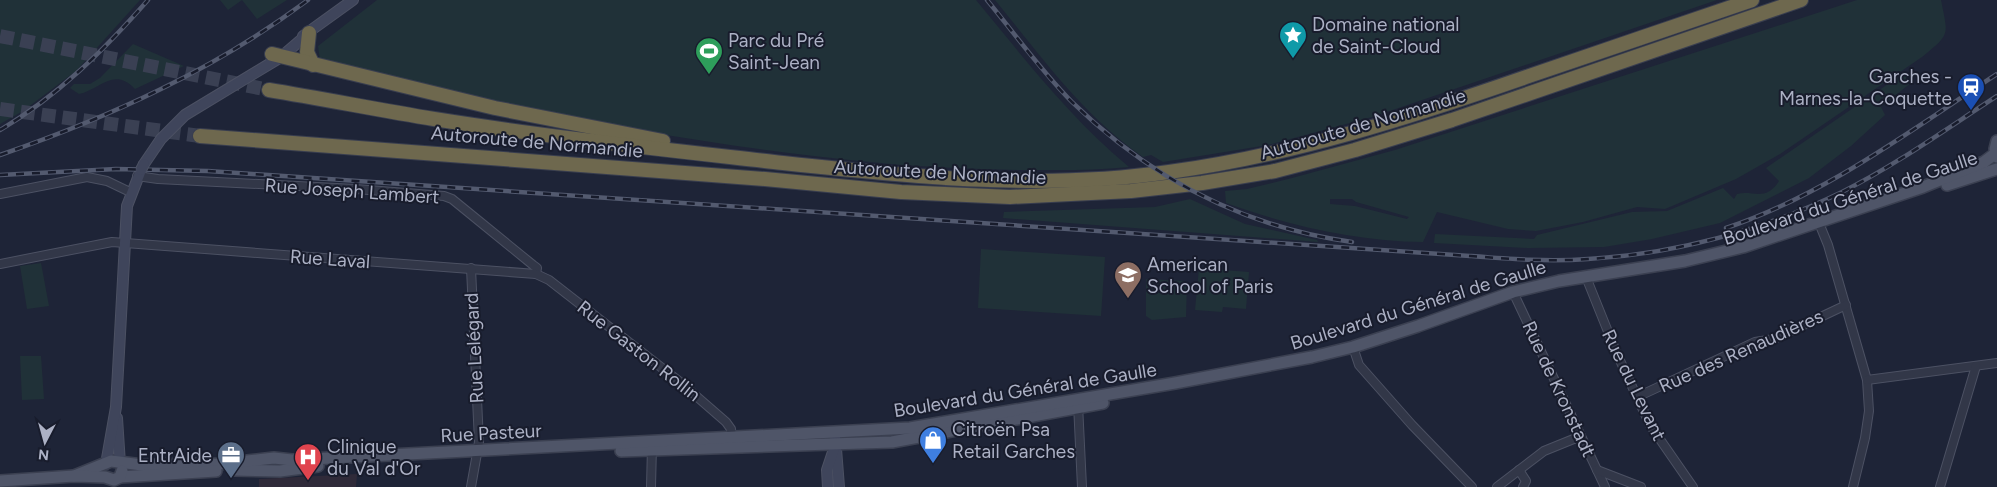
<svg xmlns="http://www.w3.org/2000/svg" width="1997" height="487" font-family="Figtree,sans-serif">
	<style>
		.medical { fill: #2f2a39 }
		.green { fill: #203138; fill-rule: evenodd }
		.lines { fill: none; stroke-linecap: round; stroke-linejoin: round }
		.motorway-tunnel { stroke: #3a4053; stroke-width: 14; stroke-dasharray: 14 7; stroke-linecap: butt }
		.minor-casing { stroke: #4c5163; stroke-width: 10 }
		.secondary-casing { stroke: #4c5163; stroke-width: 12 }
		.primary-casing { stroke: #3b4051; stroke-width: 14 }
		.motorway-casing { stroke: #393e4f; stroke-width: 16 }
		.minor { stroke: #323748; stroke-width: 8 }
		.secondary { stroke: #3f455b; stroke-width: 10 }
		.primary { stroke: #4f5568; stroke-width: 11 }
		.motorway { stroke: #6e684e; stroke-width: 14 }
		.rail-casing { stroke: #535a6f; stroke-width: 4.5 }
		.rail { stroke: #181c2c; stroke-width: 2.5; stroke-dasharray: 8; stroke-linecap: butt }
		.secondary-bridge-casing { stroke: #4c5163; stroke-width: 12; stroke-linecap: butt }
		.secondary-bridge { stroke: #3f455b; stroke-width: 10 }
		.labels { text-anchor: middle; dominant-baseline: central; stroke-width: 4; stroke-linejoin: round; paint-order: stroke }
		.poi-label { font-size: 19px; fill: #acb1c5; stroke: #181c2c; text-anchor: start }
		.street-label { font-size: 19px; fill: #acb1c5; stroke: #181c2c }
	</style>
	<rect width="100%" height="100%" fill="#1e2437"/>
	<polygon class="medical" points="357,474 356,487 259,487 259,479"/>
	<g class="green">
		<polygon points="0,0 140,0 76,71 23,111 0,124"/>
		<polygon points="220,0 287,0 257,19 242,0 228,10"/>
		<path d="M377,0h599c48,58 94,118 153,167 -36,4 -72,3 -107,3 -51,-1 -102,-3 -152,-8 -186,-18 -370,-55 -550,-102l-2,-14z"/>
		<path d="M995,0h722l-345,117 -104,28 -105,17 -12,-7 -8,2c-60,-41 -103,-102 -148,-157z"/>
		<path d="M1857,0h84c7,36 10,33 -19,57l-142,97 -44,25 -71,30 -28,-2 -54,15 -47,9 -28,-2 -71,-17 -14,30c-67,-1 -133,-16 -197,-39l-1,-12 22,-2 45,-11 103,-28zM1330,199h22l4,3 53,15 -2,2 -52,-13 -25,-2z"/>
		<path d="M133,44l51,22 -49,23c-21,-23 -36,1 -56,5l-9,-6 4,-4h16l10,-6z"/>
		<path d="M1904,73l8,9 -31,25 4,8 -34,31 -42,32 -89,45 -68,16 -48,8 -76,1 -94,-5 1,-9 99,5 3,-4 95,-23 35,-1 56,-23 11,11 3,-5c16,-4 29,8 42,-13l-13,-13z"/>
		<polygon points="1190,199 1245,224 1317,240 1318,242 1003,218 1004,212 1155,207"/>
		<polygon points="981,249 1105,257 1101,316 978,308"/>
		<polygon points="41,263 49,306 27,309 20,266"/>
		<polygon points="1199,268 1249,272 1246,309 1223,307 1222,312 1195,310"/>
		<polygon points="1146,279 1187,281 1186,317 1152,320 1146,316"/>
		<polygon points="20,356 41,356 44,399 22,400"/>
	</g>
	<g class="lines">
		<g class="motorway-tunnel">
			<polyline points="0,36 269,90"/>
			<polyline points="0,109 200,136"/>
		</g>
		<g class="minor-casing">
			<g id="minor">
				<polyline points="137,176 158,179 356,189 444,196 452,199 533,265 537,268 536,274"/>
				<polyline points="0,194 87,177 107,181 130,192"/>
				<polyline points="1819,223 1828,245 1867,380 1869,411 1865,438 1853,487"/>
				<polyline points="0,264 112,242 536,274 549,280 680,382 726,422 731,429 732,437"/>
				<polyline points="1586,277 1617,354 1650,425 1693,487"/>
				<polyline points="1513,292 1605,487"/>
				<polyline points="1353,347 1359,365 1412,425 1472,487"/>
				<polyline points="1867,380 1997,363"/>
				<polyline points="1637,397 1755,342 1774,339 1846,305"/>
				<polyline points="1078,404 1082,487"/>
				<polyline points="1519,470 1526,481 1523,487"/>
				<polyline points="1597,470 1641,487"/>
				<polyline points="471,487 479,442 471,268"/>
				<polyline points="651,487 652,446"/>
				<polyline points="1497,487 1544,451 1581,436"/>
				<polyline points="1940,487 1976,366"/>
			</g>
		</g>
		<g class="secondary-casing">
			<g id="secondary">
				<polyline points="303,36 353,0"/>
				<polyline points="144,164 161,139 185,115 281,57 309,33"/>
				<polyline points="117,418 120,464"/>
				<polyline points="835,436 839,487"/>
				<polyline points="106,464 116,407 127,206 141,170"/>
				<polyline points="828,487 827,470 835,446"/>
			</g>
		</g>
		<g class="primary-casing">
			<g id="primary">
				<polyline points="1997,141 1995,149 1997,157"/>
				<polyline points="1947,185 1997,169"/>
				<polyline points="621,451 892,442 1103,403"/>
				<polyline points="234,470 280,471 318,466"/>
				<polyline points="74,476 111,461 142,465 219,464 274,458 292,460 910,428 1175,383 1312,357 1353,347 1418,326 1513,292 1559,281 1685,261 1743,247 1923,187 1984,162 1996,153"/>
				<polyline points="120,477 216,471"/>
				<polyline points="0,481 74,476 105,477 114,480 120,477 122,471"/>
			</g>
		</g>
		<g class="motorway-casing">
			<g id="motorway">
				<polyline points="309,33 307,52 313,65"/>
				<polyline points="272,54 495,108 663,141"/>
				<path d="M269,90c55,9 110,20 165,29 113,18 226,30 340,43 131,14 264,29 395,10 124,-17 242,-55 360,-96 74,-25 149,-51 223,-76"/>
				<polyline points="200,136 765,179 901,192 1010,197 1131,191 1202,183 1275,171 1355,150 1452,120 1801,0"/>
			</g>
		</g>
		<use href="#minor" class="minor"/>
		<use href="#secondary" class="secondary"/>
		<use href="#primary" class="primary"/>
		<use href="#motorway" class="motorway"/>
		<g class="rail-casing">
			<g id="rail">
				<path d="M987,0c28,34 54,71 85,102 78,76 172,125 280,140"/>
				<path d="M0,130c58,-34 104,-80 148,-130"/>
				<path d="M0,155c110,-38 214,-85 308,-155"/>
				<path d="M0,175l116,-6 92,2 1262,85c40,3 79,6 118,3 87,-5 176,-29 254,-67 54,-27 104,-63 155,-96"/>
				<path d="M1726,228c99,-33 185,-98 271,-154"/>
			</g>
		</g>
		<use href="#rail" class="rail"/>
		<g class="secondary-bridge-casing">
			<polyline id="secondary-bridge" points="141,170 144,164"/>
		</g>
		<use href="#secondary-bridge" class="secondary-bridge"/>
	</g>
	<defs>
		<g id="sight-pin" transform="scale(1.4375)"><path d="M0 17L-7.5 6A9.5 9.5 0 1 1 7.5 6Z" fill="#0f9aa8" stroke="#181c2c"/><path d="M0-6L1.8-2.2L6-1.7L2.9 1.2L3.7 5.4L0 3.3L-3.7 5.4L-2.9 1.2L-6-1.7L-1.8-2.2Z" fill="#fff"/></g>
		<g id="stadium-pin" transform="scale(1.4375)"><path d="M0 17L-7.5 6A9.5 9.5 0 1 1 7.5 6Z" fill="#2e9e5b" stroke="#181c2c"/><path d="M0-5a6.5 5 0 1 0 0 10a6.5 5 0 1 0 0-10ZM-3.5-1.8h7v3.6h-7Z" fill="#fff"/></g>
		<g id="station-pin" transform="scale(1.4375)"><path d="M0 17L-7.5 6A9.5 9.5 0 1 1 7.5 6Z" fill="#1a4fb4" stroke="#181c2c"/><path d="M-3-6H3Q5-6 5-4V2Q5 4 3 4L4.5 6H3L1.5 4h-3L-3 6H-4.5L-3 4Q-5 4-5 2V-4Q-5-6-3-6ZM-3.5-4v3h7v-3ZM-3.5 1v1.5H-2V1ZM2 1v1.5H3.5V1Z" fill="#fff"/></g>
		<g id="school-pin" transform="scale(1.4375)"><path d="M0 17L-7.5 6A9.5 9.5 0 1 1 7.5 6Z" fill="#8d6e63" stroke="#181c2c"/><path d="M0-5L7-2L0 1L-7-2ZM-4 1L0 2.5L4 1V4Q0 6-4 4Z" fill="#fff"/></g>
		<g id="shop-pin" transform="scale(1.4375)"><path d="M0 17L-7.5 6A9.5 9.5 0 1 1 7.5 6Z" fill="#3f7fe0" stroke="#181c2c"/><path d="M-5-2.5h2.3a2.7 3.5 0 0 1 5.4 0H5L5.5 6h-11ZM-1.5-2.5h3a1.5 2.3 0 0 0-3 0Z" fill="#fff"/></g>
		<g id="office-pin" transform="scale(1.4375)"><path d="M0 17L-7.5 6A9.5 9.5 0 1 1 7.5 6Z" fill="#5c6f8a" stroke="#181c2c"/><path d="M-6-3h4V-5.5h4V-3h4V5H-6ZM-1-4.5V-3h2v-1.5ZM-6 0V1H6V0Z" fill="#fff"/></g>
		<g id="hospital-pin" transform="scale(1.4375)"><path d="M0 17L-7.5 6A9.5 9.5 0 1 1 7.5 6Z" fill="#e0444e" stroke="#181c2c"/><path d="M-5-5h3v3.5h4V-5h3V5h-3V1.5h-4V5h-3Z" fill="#fff"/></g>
	</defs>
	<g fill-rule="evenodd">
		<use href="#sight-pin" x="1293" y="35"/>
		<use href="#stadium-pin" x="709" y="51"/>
		<use href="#station-pin" x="1971" y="87"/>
		<use href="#school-pin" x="1128" y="275"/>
		<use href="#shop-pin" x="933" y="440"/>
		<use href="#office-pin" x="231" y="455"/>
		<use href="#hospital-pin" x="308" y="457"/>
	</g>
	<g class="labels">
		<g class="poi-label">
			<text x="1312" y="24">Domaine national<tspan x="1312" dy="22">de Saint-Cloud</tspan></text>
			<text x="728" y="40">Parc du Pré<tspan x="728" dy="22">Saint-Jean</tspan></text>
			<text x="1952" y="76" text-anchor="end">Garches -<tspan x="1952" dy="22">Marnes-la-Coquette</tspan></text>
			<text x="1147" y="264">American<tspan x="1147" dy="22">School of Paris</tspan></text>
			<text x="952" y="429">Citroën Psa<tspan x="952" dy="22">Retail Garches</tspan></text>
			<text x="327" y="446">Clinique<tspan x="327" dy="22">du Val d'Or</tspan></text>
			<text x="212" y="455" text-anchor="end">EntrAide</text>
		</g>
		<g class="street-label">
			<text transform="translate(1363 124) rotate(-16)">Autoroute de Normandie</text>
			<text transform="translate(537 142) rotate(5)">Autoroute de Normandie</text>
			<text transform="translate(940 172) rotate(3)">Autoroute de Normandie</text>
			<text transform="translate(352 191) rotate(4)">Rue Joseph Lambert</text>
			<text transform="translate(1850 198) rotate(-18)">Boulevard du Général de Gaulle</text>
			<text transform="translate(330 259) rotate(4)">Rue Laval</text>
			<text transform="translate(1418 305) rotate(-17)">Boulevard du Général de Gaulle</text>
			<text transform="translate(474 348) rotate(-93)">Rue Lelégard</text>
			<text transform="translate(639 351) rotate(38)">Rue Gaston Rollin</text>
			<text transform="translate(1741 351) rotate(-24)">Rue des Renaudières</text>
			<text transform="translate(1634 385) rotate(64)">Rue du Levant</text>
			<text transform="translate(1559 389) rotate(65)">Rue de Kronstadt</text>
			<text transform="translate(1025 390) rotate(-9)">Boulevard du Général de Gaulle</text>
			<text transform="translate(491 433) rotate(-3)">Rue Pasteur</text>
		</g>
	</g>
	<g transform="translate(45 442) rotate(186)" stroke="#181c2c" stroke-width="4" paint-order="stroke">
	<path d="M0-4L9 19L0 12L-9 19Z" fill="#acb1c5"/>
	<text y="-8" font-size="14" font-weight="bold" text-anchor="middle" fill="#acb1c5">N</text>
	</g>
</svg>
